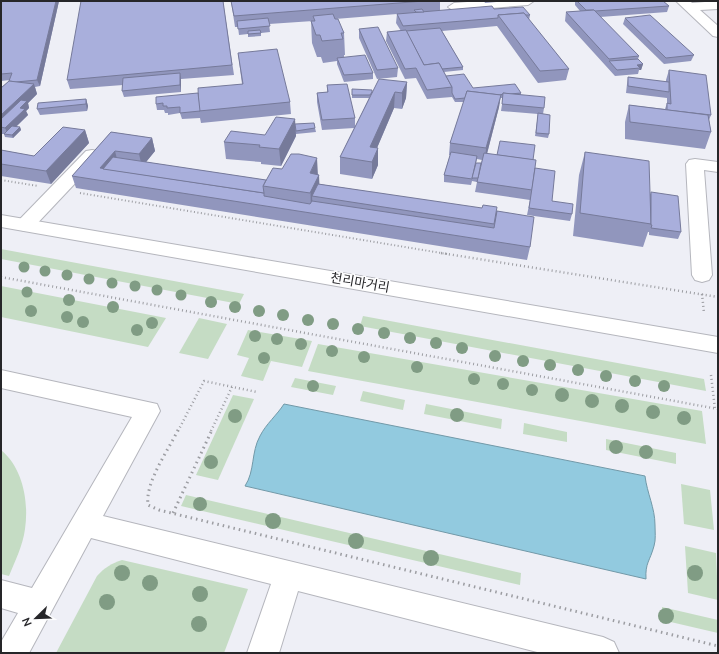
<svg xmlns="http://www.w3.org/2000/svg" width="719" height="654" font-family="'Nunito Sans','Noto Sans KR',sans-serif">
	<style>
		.green { fill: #c5dcc4 }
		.water { fill: #92cadf; stroke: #7299a8 }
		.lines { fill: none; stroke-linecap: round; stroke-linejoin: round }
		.minor-casing { stroke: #b5b6bd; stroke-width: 2 }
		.major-casing { stroke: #b5b6bd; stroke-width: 2 }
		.path-far2 { stroke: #9c9da2; stroke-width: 2; stroke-dasharray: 1 2.5; stroke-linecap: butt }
		.path-far1 { stroke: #9c9da2; stroke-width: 2.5; stroke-dasharray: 1 3; stroke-linecap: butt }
		.path { stroke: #9c9da2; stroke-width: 3; stroke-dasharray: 1.5 4; stroke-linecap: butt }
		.minor { fill: #fff; fill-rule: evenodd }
		.major { fill: #fff; fill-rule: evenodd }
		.tree { fill: #809c84 }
		.wall { fill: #9196bd; fill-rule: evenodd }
		.shaded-wall { fill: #767a9a }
		.building { fill: #a9afdc; stroke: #767a9a }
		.labels { text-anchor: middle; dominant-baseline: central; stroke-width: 3; stroke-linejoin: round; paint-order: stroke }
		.street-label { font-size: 13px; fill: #262629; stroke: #fdfdfe }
	</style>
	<rect width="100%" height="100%" fill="#eeeff6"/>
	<g class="green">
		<polygon points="1,249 244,294 239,304 1,259"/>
		<polygon points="1,286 166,318 148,347 1,317"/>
		<polygon points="363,316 704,379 706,391 360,326"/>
		<polygon points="199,318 227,324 208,359 179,353"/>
		<polygon points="248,330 312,341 302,367 271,361 263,381 241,376 249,358 237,355"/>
		<polygon points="318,344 702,411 706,444 308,371"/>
		<polygon points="295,378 336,386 333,395 291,387"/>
		<polygon points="363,391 405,400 403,410 360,401"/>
		<polygon points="233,395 254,399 218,480 196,475"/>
		<polygon points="426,404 502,419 501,429 424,414"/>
		<polygon points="524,423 567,432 567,442 523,434"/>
		<polygon points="606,439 676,453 676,464 606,450"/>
		<path d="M1,450c22,18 28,52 24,79 -2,16 -10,32 -16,47l-8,-2z"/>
		<polygon points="681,484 710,490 714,530 684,524"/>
		<polygon points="186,495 521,573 520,585 181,506"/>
		<polygon points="685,546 716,553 718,600 688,593"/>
		<path d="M122,560l126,29 -24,64h-168l41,-77c7,-8 15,-13 25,-16z"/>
		<polygon points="662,607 718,620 718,633 662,620"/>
	</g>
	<path class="water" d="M284,404l361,72c2,17 10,32 10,49 0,6 1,15 -1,21 -4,15 -9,17 -8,33l-401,-93c10,-15 6,-34 15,-50 6,-12 17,-21 24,-32z"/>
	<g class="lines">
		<g class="minor-casing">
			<g id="minor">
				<polygon points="481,1 534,1 528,5 454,11 448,7 454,3"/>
				<polygon points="676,1 690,1 692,3 718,1 718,9 700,10 718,26 718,37 713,36"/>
				<polygon points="92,150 98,151 101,155 98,159 32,229 25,231 18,229 15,225 18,221 86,151"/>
				<polygon points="695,159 718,162 718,172 704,170 712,275 709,280 702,282 695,280 692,275 686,164 689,160"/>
				<polygon points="1,370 157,404 160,411 103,516 603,637 614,642 619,653 541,653 298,591 279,653 247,653 271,584 91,538 29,653 1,653 1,642 18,613 1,608 1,580 32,588 132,417 1,388"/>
			</g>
		</g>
		<g class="major-casing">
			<polygon id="major" points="1,215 718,337 718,353 1,227"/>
		</g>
		<g class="path-far2">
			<polyline points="1,180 38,186"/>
			<polyline points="80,193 447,254"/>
		</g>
		<g class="path-far1">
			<polyline points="441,253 718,297"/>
			<polyline points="1,277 718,409"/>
			<polyline points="702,294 704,313"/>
			<polyline points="711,375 715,409"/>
			<polyline points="178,431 204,381 257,392"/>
			<polyline points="211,431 232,387"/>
		</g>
		<g class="path">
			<path d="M178,430c-10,21 -33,52 -30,75l11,5 559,136"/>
			<polyline points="173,513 212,430"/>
		</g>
		<use href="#minor" class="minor"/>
		<use href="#major" class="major"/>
	</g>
	<g class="tree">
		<circle cx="24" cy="267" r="5.5"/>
		<circle cx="45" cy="271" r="5.5"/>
		<circle cx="67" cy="275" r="5.5"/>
		<circle cx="89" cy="279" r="5.5"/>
		<circle cx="112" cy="283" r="5.5"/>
		<circle cx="135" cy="286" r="5.5"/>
		<circle cx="157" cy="290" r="5.5"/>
		<circle cx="27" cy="292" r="5.5"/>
		<circle cx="181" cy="295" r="5.5"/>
		<circle cx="69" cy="300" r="6"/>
		<circle cx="211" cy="302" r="6"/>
		<circle cx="113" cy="307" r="6"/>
		<circle cx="235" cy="307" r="6"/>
		<circle cx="31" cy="311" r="6"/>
		<circle cx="259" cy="311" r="6"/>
		<circle cx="283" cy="315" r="6"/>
		<circle cx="67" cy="317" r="6"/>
		<circle cx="308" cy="320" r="6"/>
		<circle cx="83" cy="322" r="6"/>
		<circle cx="152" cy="323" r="6"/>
		<circle cx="333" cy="324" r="6"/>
		<circle cx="358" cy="329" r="6"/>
		<circle cx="137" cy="330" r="6"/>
		<circle cx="384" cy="333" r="6"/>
		<circle cx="255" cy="336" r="6"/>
		<circle cx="410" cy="338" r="6"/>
		<circle cx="277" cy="339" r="6"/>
		<circle cx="436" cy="343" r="6"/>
		<circle cx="301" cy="344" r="6"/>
		<circle cx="462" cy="348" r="6"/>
		<circle cx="332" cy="351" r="6"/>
		<circle cx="495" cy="356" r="6"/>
		<circle cx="364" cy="357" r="6"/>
		<circle cx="264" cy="358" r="6"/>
		<circle cx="523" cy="361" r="6"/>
		<circle cx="550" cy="365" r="6"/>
		<circle cx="417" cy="367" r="6"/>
		<circle cx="578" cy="370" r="6"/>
		<circle cx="606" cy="376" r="6"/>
		<circle cx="474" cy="379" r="6"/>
		<circle cx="635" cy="381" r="6"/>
		<circle cx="503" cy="384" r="6"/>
		<circle cx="313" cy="386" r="6"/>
		<circle cx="664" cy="386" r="6"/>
		<circle cx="532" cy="390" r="6"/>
		<circle cx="562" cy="395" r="7"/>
		<circle cx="592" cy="401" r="7"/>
		<circle cx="622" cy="406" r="7"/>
		<circle cx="653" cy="412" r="7"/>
		<circle cx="457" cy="415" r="7"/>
		<circle cx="235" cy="416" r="7"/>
		<circle cx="684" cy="418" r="7"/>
		<circle cx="616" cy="447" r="7"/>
		<circle cx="646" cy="452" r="7"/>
		<circle cx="211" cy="462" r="7"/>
		<circle cx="200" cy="504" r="7"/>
		<circle cx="273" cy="521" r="8"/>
		<circle cx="356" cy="541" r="8"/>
		<circle cx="431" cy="558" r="8"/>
		<circle cx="122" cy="573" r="8"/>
		<circle cx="695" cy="573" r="8"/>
		<circle cx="150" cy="583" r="8"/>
		<circle cx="200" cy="594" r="8"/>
		<circle cx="107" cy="602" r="8"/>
		<circle cx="666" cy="616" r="8"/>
		<circle cx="199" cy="624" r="8"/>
	</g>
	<g class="wall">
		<polygon points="1,1 59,1 40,86 35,87 37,94 28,103 29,108 26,111 28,115 16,127 20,127 21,130 13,138 5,137 4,134 1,134 1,88 9,81 10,80 1,81"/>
		<polygon points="223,1 234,75 181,79 181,92 124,97 122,91 123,85 70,89 67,80"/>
		<path d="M231,1h209v10l54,-2 36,6 -1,5 40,49 -3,11 -28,3 -41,-57 -55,5 21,36v3l-19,2 2,4 27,12 48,5v2l23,13 -1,6 6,20 -1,4 -13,-2 3,-22 -37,-3 2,-13h-3l-1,9 -12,47 46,6 2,8 17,33 20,13 -2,7 -43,-6 3,-15 -55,-8 2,-10 -5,-1 -1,4 -27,-3v-7l6,-20h-1l1,-12 14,-41h-9l-3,-5 -25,2 -11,-21 -11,1 -19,-38 1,-9 14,-1 -5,-8 1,-9 -62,5 9,14 1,22h-1v2l29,16v6l-29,3 -7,-18v-3l-14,2 -2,-6h-4l-5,-14 -1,-22h2l-44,3 1,8 -9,1v3l-13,1v-3l-9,1 -1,-8h-3zM477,159l5,1 -1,3h-5z"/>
		<polygon points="484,1 508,1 485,3"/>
		<polygon points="575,1 663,1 669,6 667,12 600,17 639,56 638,59 643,64 641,70 639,70 638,74 615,76 565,21 566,12 580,11 575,5"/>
		<polygon points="625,18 694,55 691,61 664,64 623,24"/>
		<polygon points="359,29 398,68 397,77 377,79 359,38"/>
		<polygon points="238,53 290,102 291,114 201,123 200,118 182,119 180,113 168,115 168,113 165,113 164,110 157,110 156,104 198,93 242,84"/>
		<polygon points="669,70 711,115 709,120 711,132 705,149 625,139 625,122 629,105 665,109 667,103 667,98 626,93 627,84 628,77 666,82 666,80"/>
		<polygon points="407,82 406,98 402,109 394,108 377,148 378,148 378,165 372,179 340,174 340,157 354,128 322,130 317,102 317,93 327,92 327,85 355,118 355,127 369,98 352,98 352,95 372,92"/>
		<polygon points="86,99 88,106 87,111 40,115 37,109"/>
		<polygon points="295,124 315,128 316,132 296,134 296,136 281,166 261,164 261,162 226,159 224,142 265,135"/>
		<polygon points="85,130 89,143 51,184 1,176 1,150 34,156"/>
		<polygon points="111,132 152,138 155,151 146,162 266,180 318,174 319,184 497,211 530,247 527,260 76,188 72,176"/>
		<polygon points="585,152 650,193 681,232 678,239 649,235 649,232 648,232 643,247 573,236 579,175"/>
	</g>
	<g class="shaded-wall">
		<polygon points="56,1 59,1 40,86 37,80"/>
		<polygon points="643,64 641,70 639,70 640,68 637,65"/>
		<polygon points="180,73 181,79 181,92 180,85"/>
		<polygon points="407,82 406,98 402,109 402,93"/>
		<polygon points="34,84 37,94 28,103 29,108 26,111 28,115 8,134 5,128 1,127 1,115"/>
		<polygon points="395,92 394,108 371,162 370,147"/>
		<polygon points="501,95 499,107 485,161 486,148"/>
		<polygon points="86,99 88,106 87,111 86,104"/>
		<polygon points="295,119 296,136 281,166 279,149"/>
		<polygon points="20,127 21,130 13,138 12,135"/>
		<polygon points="85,130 89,143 51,184 46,171"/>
		<polygon points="152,138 155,151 142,167 139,154"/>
		<polygon points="378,148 378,165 372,179 372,162"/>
		<polygon points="115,151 118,163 111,172 100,168"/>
		<polygon points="317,158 318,176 319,175 320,197 312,196 313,213 311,213 310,173"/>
	</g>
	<g class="building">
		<polygon points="1,1 56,1 37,80 16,82 9,81 12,73 1,74"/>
		<polygon points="81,1 223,1 232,65 67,80"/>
		<polygon points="231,1 424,1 234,16"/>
		<polygon points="577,1 663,1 669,6 595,11 594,10 586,10"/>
		<polygon points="492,6 494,9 523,7 530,15 526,15 524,13 498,15 498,18 403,26 397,14"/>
		<polygon points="422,9 424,12 416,12 414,10"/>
		<polygon points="594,10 639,56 609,59 566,12"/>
		<polygon points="524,13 569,69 540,71 498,15"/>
		<polygon points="333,14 335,19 338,19 344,33 341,33 343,39 322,41 320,35 316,35 311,21 315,21 313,16"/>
		<polygon points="650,15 694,55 666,58 625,18"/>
		<polygon points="268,18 270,26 238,29 237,21"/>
		<polygon points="378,27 398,68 377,70 359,29"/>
		<polygon points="440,28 463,67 442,69 439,63 424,65 406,31"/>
		<polygon points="260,30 261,33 248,34 248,31"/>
		<polygon points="406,30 424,65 439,63 452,87 427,90 416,68 405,69 387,32"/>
		<polygon points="277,49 290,102 199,111 198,88 243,84 238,53"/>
		<polygon points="365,55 373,73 344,75 337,58"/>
		<polygon points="638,59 643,64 637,65 640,68 617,70 609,61"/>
		<polygon points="669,70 706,75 711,115 667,110 667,103 671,104"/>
		<polygon points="180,73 180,85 122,91 123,78"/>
		<polygon points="464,74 473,88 515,84 521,93 510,94 503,93 503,94 500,95 467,91 465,98 455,99 452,93 452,87 446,76"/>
		<polygon points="628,77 669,82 669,92 628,86"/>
		<polygon points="379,79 407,82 402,93 395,92 370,147 378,148 372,162 340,157"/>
		<polygon points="9,81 34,84 1,115 1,88"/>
		<polygon points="347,84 355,118 322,120 317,93 328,92 327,85"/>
		<polygon points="352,89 372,90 372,92 370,95 352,95"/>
		<polygon points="467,91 501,95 486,148 450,143"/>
		<polygon points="198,93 200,111 180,113 180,107 167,108 167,106 163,106 163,103 156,104 156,97"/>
		<polygon points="503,93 545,97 544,108 502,104"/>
		<polygon points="86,99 86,104 37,109 38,103"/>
		<polygon points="21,100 27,101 20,108 25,109 5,128 1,127 1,119"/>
		<polygon points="629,105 708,115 711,132 630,122"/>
		<polygon points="538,113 550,115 549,134 536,133"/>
		<polygon points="276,117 295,119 279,149 259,147 260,145 224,142 231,131 265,135"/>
		<polygon points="314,123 315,128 296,131 295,124"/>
		<polygon points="12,126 20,127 12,135 4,134"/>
		<polygon points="63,127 85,130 46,171 1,164 1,150 34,156"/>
		<polygon points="111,132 152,138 139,154 115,151 100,168 264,193 264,196 310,204 312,201 494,228 497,211 534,217 530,247 72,176"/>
		<polygon points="500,141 535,145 533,160 497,155"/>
		<polygon points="451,152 477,156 472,179 444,175"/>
		<polygon points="585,152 649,161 651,224 580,213"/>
		<polygon points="484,153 536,160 532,190 477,182"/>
		<polygon points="291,154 299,154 317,158 310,173 319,175 310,193 263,186 273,168 282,169"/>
		<polygon points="113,157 266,180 263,186 264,193 103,169"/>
		<polygon points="476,163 481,163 478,178 472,178"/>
		<polygon points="535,168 555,171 552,201 573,204 572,214 529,208"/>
		<polygon points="318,184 482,208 483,205 497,207 494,224 312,196"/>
		<polygon points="651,192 678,196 681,232 651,228 652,225 651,225"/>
	</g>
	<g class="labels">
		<g class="street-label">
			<text transform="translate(360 283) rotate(10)">천리마거리</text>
		</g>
	</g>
	<rect width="719" height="654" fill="none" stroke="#262629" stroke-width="4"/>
	<g transform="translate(36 618) rotate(247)" stroke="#fdfdfe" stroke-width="3" paint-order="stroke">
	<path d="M0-3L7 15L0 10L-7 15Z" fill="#262629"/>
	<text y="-6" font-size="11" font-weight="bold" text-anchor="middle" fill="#262629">N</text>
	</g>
</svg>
